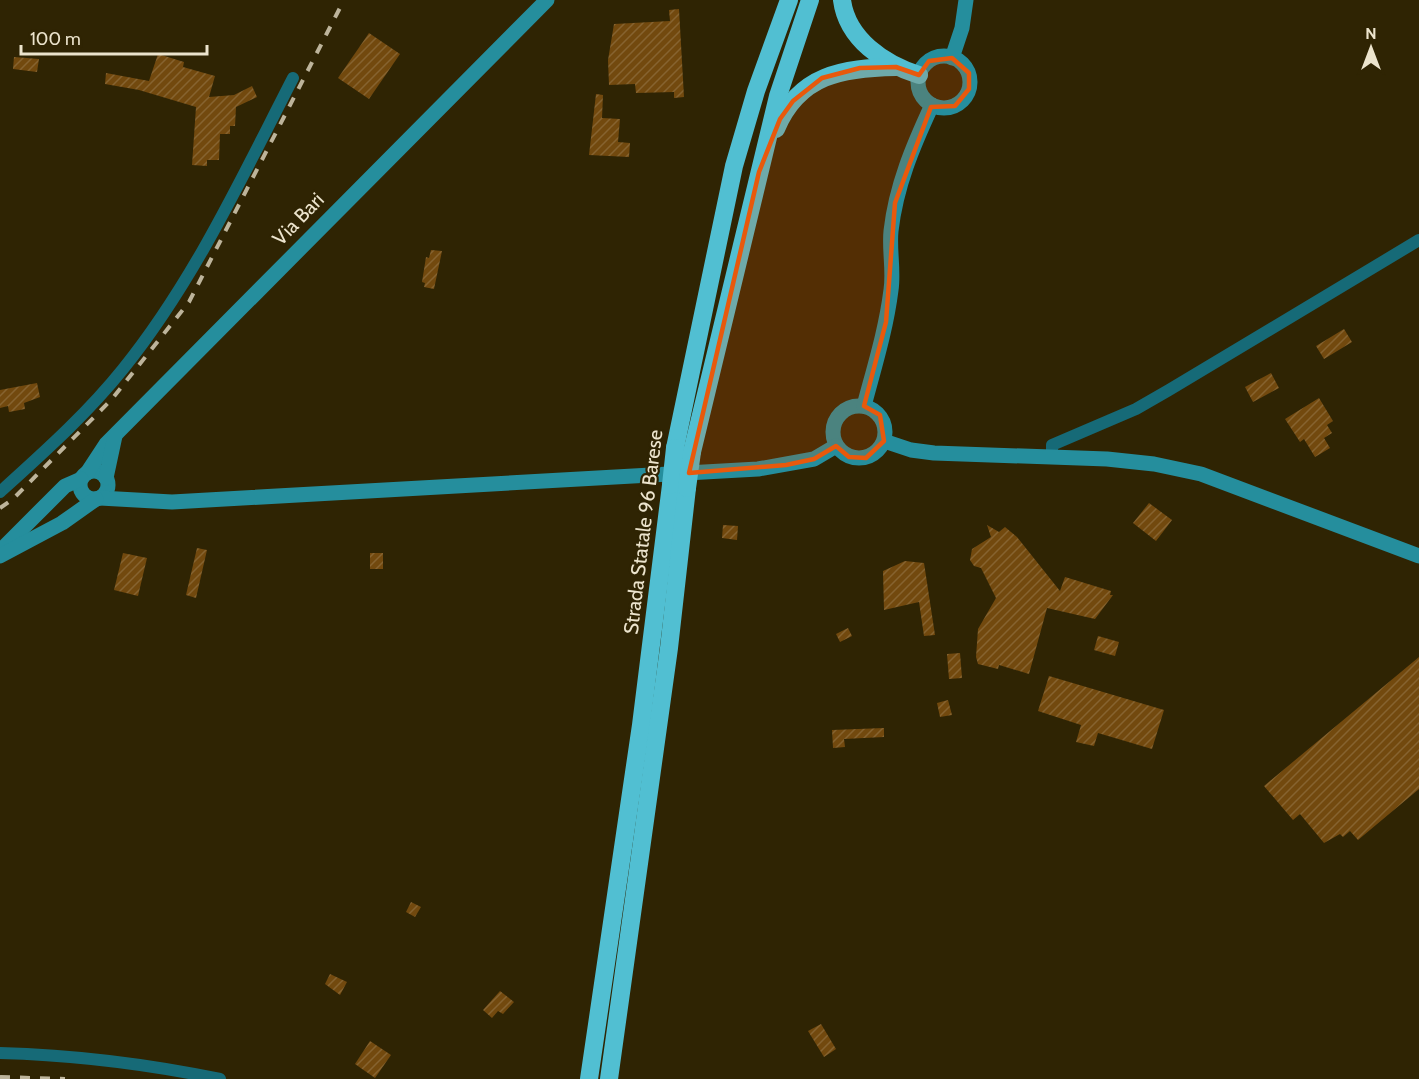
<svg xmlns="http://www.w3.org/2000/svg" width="1419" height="1079" font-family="Cabin,sans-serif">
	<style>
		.building { fill: url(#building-hatch) }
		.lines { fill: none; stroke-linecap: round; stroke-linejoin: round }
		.street { stroke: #166a77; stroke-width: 12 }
		.secondary { stroke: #258e9d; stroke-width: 15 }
		.highway { stroke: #51bfd2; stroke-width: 18 }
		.rail { stroke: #bdb49b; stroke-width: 4; stroke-dasharray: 10 10; stroke-linecap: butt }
		.highway-bridge { stroke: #51bfd2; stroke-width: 18 }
		.marked { fill: #e8590c; fill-opacity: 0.2; stroke: #e8590c; stroke-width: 4.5; stroke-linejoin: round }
		.labels { text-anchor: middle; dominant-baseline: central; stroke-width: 4.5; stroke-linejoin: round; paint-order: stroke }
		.street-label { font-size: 20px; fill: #ece4cd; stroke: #2f2403 }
	</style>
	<defs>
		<pattern id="building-hatch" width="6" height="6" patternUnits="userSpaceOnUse" patternTransform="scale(1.5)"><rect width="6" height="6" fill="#72490e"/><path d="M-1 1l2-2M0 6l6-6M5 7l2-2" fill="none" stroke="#866330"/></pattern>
	</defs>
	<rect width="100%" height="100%" fill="#2f2403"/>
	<g class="building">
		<polygon points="679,9 684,97 674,98 674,92 636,93 635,84 609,85 608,60 614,24 670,21 669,10"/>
		<polygon points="369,33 400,54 369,99 338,78"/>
		<polygon points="158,54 184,62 183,67 215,76 209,97 234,95 252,86 257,97 236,107 235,126 230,126 230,134 220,134 219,160 207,160 207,166 192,165 196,107 139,90 105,84 106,73 149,81"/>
		<polygon points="14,57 39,59 37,72 13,69"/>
		<polygon points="596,94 603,95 602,118 620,119 618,142 630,143 629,157 589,155"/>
		<polygon points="431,250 442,251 434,289 424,287 425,283 422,282 426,257 429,258"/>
		<polygon points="1344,329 1352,342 1324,359 1316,346"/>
		<polygon points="1271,373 1279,388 1253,402 1245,387"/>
		<polygon points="37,383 40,397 24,403 25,409 9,412 8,406 0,408 0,390"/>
		<polygon points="1319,398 1333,421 1327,425 1332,433 1324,438 1330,448 1315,457 1304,439 1300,442 1285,419"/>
		<polygon points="1149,503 1172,520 1156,541 1133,523"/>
		<polygon points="723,525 738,526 737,540 722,538"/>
		<polygon points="987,525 999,532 1005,527 1017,537 1060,591 1065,577 1111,591 1110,595 1113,595 1095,619 1047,608 1029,674 999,665 998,669 978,664 976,657 978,629 996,598 981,568 974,566 970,560 972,549 991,537"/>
		<polygon points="197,548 207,550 196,598 186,595"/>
		<polygon points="123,553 147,558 138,596 114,590"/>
		<rect x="370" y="553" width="13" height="16"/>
		<polygon points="905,561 924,563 935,635 924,636 919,602 884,610 883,571"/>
		<polygon points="848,628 852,636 840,642 836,634"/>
		<polygon points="1098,636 1119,642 1115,656 1094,650"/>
		<polygon points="960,653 962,678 949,679 947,654"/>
		<polygon points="1419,657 1419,789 1358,840 1350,831 1343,837 1340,834 1324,843 1300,814 1293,820 1264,786"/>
		<polygon points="1049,676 1164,710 1152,749 1098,733 1094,746 1076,742 1081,725 1038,711"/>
		<polygon points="948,700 952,715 940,717 937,703"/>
		<polygon points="884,728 884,737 844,739 845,747 833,748 832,730"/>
		<polygon points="411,902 421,907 415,917 406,912"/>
		<polygon points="330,974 347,982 340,995 325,984"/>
		<polygon points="500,991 514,1002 503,1014 498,1011 492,1018 483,1010"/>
		<polygon points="821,1024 836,1049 824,1057 808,1031"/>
		<polygon points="370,1041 391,1055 375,1078 355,1064"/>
	</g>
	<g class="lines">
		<g class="street">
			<polyline points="1052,458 1052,445 1136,409 1169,390 1419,240"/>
			<path d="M0,492c43,-39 87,-78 123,-123 71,-88 119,-192 170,-291"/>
			<path d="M0,1053c75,2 147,11 220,26"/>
		</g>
		<g class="secondary">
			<circle cx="944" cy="82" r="26"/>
			<polyline points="952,58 962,28 966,0"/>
			<circle cx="859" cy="432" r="26"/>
			<path d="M864,406c10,-38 22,-76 27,-116 3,-19 -2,-40 0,-59 5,-45 22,-85 41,-126"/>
			<polyline points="884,441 911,450 934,453 1107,459 1154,464 1201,474 1419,556"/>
			<circle cx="94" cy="485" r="14"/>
			<polyline points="87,473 106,444 547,0"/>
			<polyline points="106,478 115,436"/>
			<polyline points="100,498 172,502 758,469 814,459 836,446"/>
			<polyline points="0,551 65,486 81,479"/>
			<polyline points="0,556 62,523 96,499"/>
		</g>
		<g class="highway">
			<path d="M842,0c5,39 42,64 77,75"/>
			<path d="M776,129c23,-55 67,-61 120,-62"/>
			<polyline points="675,448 734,166 756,91 789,0"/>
			<polyline points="692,452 778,96 810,0"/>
			<polyline points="589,1079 641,725 671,485"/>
			<polyline points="609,1079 669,648 687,488"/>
		</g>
		<g class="rail">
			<polyline points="0,508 13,499 112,399 189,302 344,0"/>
			<polyline points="0,1077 65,1079"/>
		</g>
		<g class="highway-bridge">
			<polyline points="671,485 675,448"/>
			<polyline points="687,488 692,452"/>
		</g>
	</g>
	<path class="marked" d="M952,58l17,15v16l-14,17 -24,1 -36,96 -9,119 -22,84 16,9 4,26 -18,17 -17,-1 -13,-11 -22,13 -28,6 -97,8 70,-301 21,-53 13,-18 29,-23 38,-10 36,-1 23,8 10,-14z"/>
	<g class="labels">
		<g class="street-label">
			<text transform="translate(298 219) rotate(-46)">Via Bari</text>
			<text transform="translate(643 532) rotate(-83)">Strada Statale 96 Barese</text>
		</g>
	</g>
	<g transform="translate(1371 48)" stroke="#2f2403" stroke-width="4.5" paint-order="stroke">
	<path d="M0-4.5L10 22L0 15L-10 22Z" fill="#ece4cd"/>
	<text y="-9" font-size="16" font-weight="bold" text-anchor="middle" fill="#ece4cd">N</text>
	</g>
	<path d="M21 45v9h186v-9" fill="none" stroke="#ece4cd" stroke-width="3"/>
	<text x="30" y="45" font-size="18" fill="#ece4cd" stroke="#2f2403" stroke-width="4.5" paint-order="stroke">100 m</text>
</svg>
